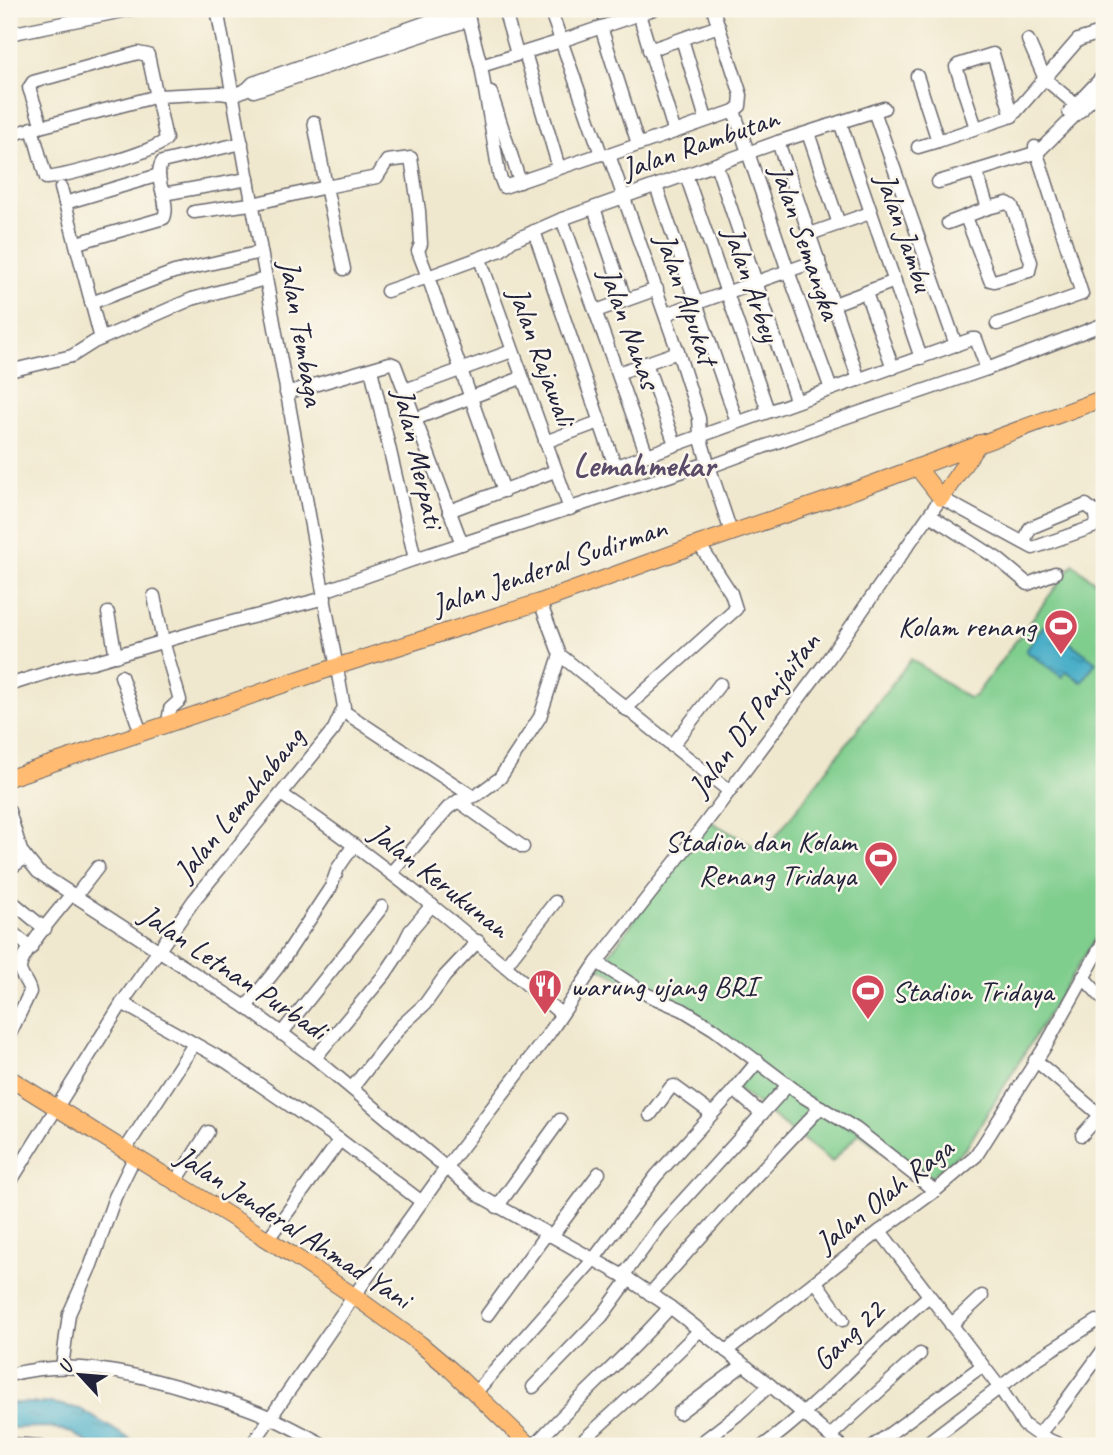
<svg xmlns="http://www.w3.org/2000/svg" width="1113" height="1455" font-family="Caveat,sans-serif">
	<style>
		.green { fill: #80ce8e; stroke: #517864; stroke-width: 2 }
		.water { fill: url(#water-ripples); stroke: #356882; stroke-width: 2 }
		.lines { fill: none; stroke-linecap: round; stroke-linejoin: round }
		.minor-casing { stroke: #6a676e; stroke-width: 15 }
		.major-casing { stroke: #6a676e; stroke-width: 18 }
		.minor { stroke: #fff; stroke-width: 12 }
		.major { stroke: #ffbb71; stroke-width: 16 }
		.labels { text-anchor: middle; dominant-baseline: central; stroke-width: 5; stroke-linejoin: round; paint-order: stroke }
		.street-label { font-size: 30px; fill: #22223b; stroke: #fbf7ec }
		.poi-label { font-size: 30px; fill: #22223b; stroke: #fbf7ec; text-anchor: end }
		.quarter-label { font-size: 33px; font-weight: bold; fill: #5a4b68; stroke: #fbf7ec }
	</style>
	<defs>
		<pattern id="water-ripples" width="26" height="14" patternUnits="userSpaceOnUse" patternTransform="scale(1.75)"><rect width="26" height="14" fill="#48aec8"/><path d="M2 4q2-2 4 0t4 0M15 11q2-2 4 0t4 0" fill="none" stroke="#3c8da4"/></pattern>
	</defs>
	<rect width="100%" height="100%" fill="#fbf7ec"/>
	<filter id="ink" filterUnits="userSpaceOnUse"><feTurbulence type="fractalNoise" baseFrequency=".0143" numOctaves="2"/><feDisplacementMap in="SourceGraphic" scale="14" xChannelSelector="R" yChannelSelector="G"/><feConvolveMatrix kernelMatrix="1 2 1 2 8 2 1 2 1" color-interpolation-filters="sRGB"/></filter>
	<filter id="wash" filterUnits="userSpaceOnUse"><feTurbulence type="fractalNoise" baseFrequency=".00686" numOctaves="4" result="noise"/><feDisplacementMap in="SourceGraphic" scale="28" xChannelSelector="R" yChannelSelector="G"/><feGaussianBlur stdDeviation="1.57" result="paint"/><feColorMatrix in="noise" values="0 0 0 0 0 0 0 0 0 0 0 0 0 0 0 0 0 1.4 0 .05"/><feComposite in="paint" operator="in"/></filter>
	<g filter="url(#wash)">
		<rect width="100%" height="100%" fill="#f0e8ce"/>
		<polygon class="green" points="1073,564 1104,589 1104,924 966,1148 924,1183 859,1133 832,1162 730,1083 750,1058 693,1017 599,968 708,820 764,852 911,659 968,698 975,696"/>
		<g class="water">
			<polygon points="1045,624 1096,662 1082,682 1066,671 1062,677 1026,651"/>
			<polygon points="9,1403 53,1403 80,1409 141,1446 92,1446 72,1433 50,1427 9,1428"/>
		</g>
	</g>
	<g filter="url(#ink)">
		<g class="lines">
			<g class="minor-casing">
				<g id="minor">
					<polyline points="466,9 481,66 561,41 654,9"/>
					<polyline points="504,9 517,54"/>
					<polyline points="550,9 601,154"/>
					<polyline points="639,14 674,130"/>
					<polyline points="601,27 638,144"/>
					<polyline points="9,34 133,9"/>
					<polyline points="682,39 706,119"/>
					<polyline points="1028,40 1045,79 1082,110"/>
					<polyline points="649,50 719,26"/>
					<polyline points="525,53 559,168"/>
					<polyline points="481,66 499,174 504,187 601,154 609,155 734,111 740,106 741,95 713,9"/>
					<polyline points="917,76 938,141 1012,116 1078,40 1104,32"/>
					<polyline points="254,91 469,20"/>
					<polyline points="491,93 520,182"/>
					<polyline points="734,111 788,271 831,389"/>
					<polyline points="874,111 956,345"/>
					<polyline points="1069,112 1104,75"/>
					<polyline points="840,122 921,358"/>
					<path d="M32,128l14,50c19,-2 112,-26 120,-39l-18,-84 -10,-2 -105,29 -4,6 13,38"/>
					<polyline points="976,128 956,67 958,65 993,54 1012,116"/>
					<polyline points="808,133 839,224"/>
					<polyline points="9,135 158,96 220,93 234,95 247,89 253,83 464,9"/>
					<polyline points="778,142 859,380"/>
					<polyline points="918,147 938,141"/>
					<polyline points="609,155 678,352 699,418 700,436 708,463 731,532"/>
					<polyline points="716,164 796,400"/>
					<polyline points="686,175 768,411"/>
					<polyline points="938,182 976,171"/>
					<polyline points="656,186 737,422"/>
					<polyline points="61,188 101,339"/>
					<polyline points="163,194 248,179"/>
					<polyline points="65,203 159,175"/>
					<polyline points="594,208 625,299"/>
					<polyline points="194,212 257,203 326,187 314,122"/>
					<polyline points="966,217 990,280 994,281 1029,271 1031,262 1012,206 1007,203 988,208"/>
					<polyline points="562,219 647,455"/>
					<polyline points="948,223 988,208 976,171 1038,152 1104,87"/>
					<polyline points="534,231 614,463 619,465 972,339 976,339 987,369 823,425 709,467"/>
					<polyline points="810,234 870,213"/>
					<path d="M77,243l87,-25c7,-17 -12,-39 -2,-56l80,-19"/>
					<polyline points="480,259 570,509"/>
					<polyline points="344,269 326,187 377,177 387,161 411,158 419,211 421,244 418,251 428,277 387,291"/>
					<polyline points="866,293 893,368"/>
					<polyline points="91,303 174,272 261,252"/>
					<polyline points="834,304 895,281"/>
					<polyline points="596,311 657,289"/>
					<polyline points="666,314 819,260"/>
					<polyline points="997,324 1082,294 1035,147"/>
					<polyline points="646,363 675,444"/>
					<polyline points="371,369 415,559"/>
					<polyline points="987,369 1104,324"/>
					<polyline points="9,371 72,356 94,342 192,299 265,279"/>
					<polyline points="618,373 678,352"/>
					<polyline points="405,390 512,351"/>
					<polyline points="286,393 390,363 395,365 462,544"/>
					<polyline points="415,419 521,378"/>
					<polyline points="545,442 599,422"/>
					<polyline points="504,491 428,277 501,250 512,241 562,219 778,142 884,108"/>
					<polyline points="449,511 555,471"/>
					<polyline points="931,516 998,559 1028,584 1055,573"/>
					<polyline points="324,591 415,559 708,463"/>
					<polyline points="154,596 163,641 180,700 170,709 168,723"/>
					<polyline points="540,602 560,655 729,791"/>
					<polyline points="108,613 116,656"/>
					<polyline points="121,676 141,733"/>
					<polyline points="9,685 68,666 93,662 213,627 325,598"/>
					<polyline points="625,709 736,609 731,593 699,544"/>
					<polyline points="343,711 472,796"/>
					<polyline points="672,746 720,684"/>
					<path d="M281,794c99,66 190,142 280,220"/>
					<polyline points="458,801 523,847"/>
					<polyline points="9,811 21,851 38,872 246,1007 315,1058 480,1196 627,1278 670,1307 770,1385 841,1446"/>
					<polyline points="9,869 25,858"/>
					<polyline points="391,873 448,808 458,801 477,795 500,778 540,717 560,655"/>
					<polyline points="75,897 98,867"/>
					<polyline points="9,899 45,929"/>
					<polyline points="9,930 31,948"/>
					<polyline points="597,962 648,995 683,1010 714,1029 804,1097 856,1129 935,1191"/>
					<polyline points="505,966 555,902"/>
					<polyline points="1083,977 1104,1000"/>
					<polyline points="122,1003 227,1062 340,1140 422,1202"/>
					<polyline points="246,1007 278,967 331,887 338,868 354,845"/>
					<polyline points="281,1034 382,907"/>
					<path d="M9,1036l21,-44c-1,-9 -11,-17 -10,-25 5,-19 38,-56 51,-72"/>
					<polyline points="315,1058 385,974 399,953 410,931 432,905"/>
					<polyline points="1035,1060 1100,1115"/>
					<polyline points="352,1088 401,1026 425,1004 445,976 478,941"/>
					<polyline points="734,1090 758,1061"/>
					<polyline points="650,1115 671,1087 674,1086 711,1113"/>
					<polyline points="1082,1135 1104,1111"/>
					<polyline points="125,1150 194,1044"/>
					<polyline points="176,1181 208,1132"/>
					<polyline points="9,1184 122,1003 194,900 334,729 344,707 217,9"/>
					<polyline points="497,1207 560,1120"/>
					<polyline points="880,1231 1000,1388 1024,1425 1038,1435 1060,1409 1104,1349"/>
					<polyline points="552,1236 599,1173"/>
					<polyline points="268,1239 340,1140"/>
					<polyline points="623,1276 660,1226 788,1085"/>
					<polyline points="816,1282 843,1320"/>
					<polyline points="650,1294 739,1194 821,1107"/>
					<polyline points="487,1315 547,1233"/>
					<polyline points="951,1325 982,1296"/>
					<polyline points="726,1351 880,1231 935,1191 976,1156 1046,1045 1104,941"/>
					<polyline points="62,1367 69,1314 91,1265 115,1197 135,1156"/>
					<path d="M9,1375c59,-16 116,-4 174,13 29,9 58,16 86,29 19,8 38,19 57,29"/>
					<polyline points="533,1387 602,1316 629,1279"/>
					<polyline points="475,1393 593,1260 656,1176 734,1090 762,1114"/>
					<polyline points="679,1413 743,1365"/>
					<polyline points="1038,1435 1063,1446"/>
					<polyline points="830,1436 920,1354"/>
					<polyline points="9,1444 41,1446"/>
					<polyline points="251,1446 354,1296 446,1168 550,1032 597,962 704,825 824,665 941,498 1033,548 1093,527 1097,520 1095,512 1086,505 1030,528 1024,542"/>
					<path d="M534,1446c43,-48 94,-90 136,-139"/>
					<polyline points="577,1446 648,1381 700,1330"/>
					<polyline points="697,1446 737,1415 770,1385"/>
					<path d="M763,1446c60,-44 108,-102 166,-150"/>
					<polyline points="873,1446 982,1366"/>
					<polyline points="923,1446 1037,1359 1097,1321"/>
				</g>
			</g>
			<g class="major-casing">
				<g id="major">
					<polyline points="917,467 941,498 979,443"/>
					<polyline points="9,778 335,667 540,602 699,544 845,494 1104,398"/>
					<polyline points="9,1078 294,1256 354,1296 419,1343 451,1370 530,1446"/>
				</g>
			</g>
			<use href="#minor" class="minor"/>
			<use href="#major" class="major"/>
		</g>
	</g>
	<defs>
		<g id="stadium-pin" transform="scale(1.75)"><path d="M0 17L-7.5 6A9.5 9.5 0 1 1 7.5 6Z" fill="#d1495b" stroke="#fbf7ec"/><path d="M0-5a6.5 5 0 1 0 0 10a6.5 5 0 1 0 0-10ZM-3.5-1.8h7v3.6h-7Z" fill="#fff"/></g>
		<g id="restaurant-pin" transform="scale(1.75)"><path d="M0 17L-7.5 6A9.5 9.5 0 1 1 7.5 6Z" fill="#d1495b" stroke="#fbf7ec"/><path d="M-5-6h1v4h1v-4h1v4h1v-4h1v5L-1.5 .5V6h-2V.5L-5-1ZM5-6V6H3V1.5H1.5Q1.5-4 5-6Z" fill="#fff"/></g>
	</defs>
	<g fill-rule="evenodd">
		<use href="#stadium-pin" x="1061" y="626"/>
		<use href="#stadium-pin" x="881" y="858"/>
		<use href="#restaurant-pin" x="545" y="986"/>
		<use href="#stadium-pin" x="868" y="991"/>
	</g>
	<g class="labels">
		<g class="street-label">
			<text transform="translate(700 143) rotate(-19)">Jalan Rambutan</text>
			<text transform="translate(905 232) rotate(71)">Jalan Jambu</text>
			<text transform="translate(806 242) rotate(71)">Jalan Semangka</text>
			<text transform="translate(752 284) rotate(71)">Jalan Arbey</text>
			<text transform="translate(687 299) rotate(71)">Jalan Alpukat</text>
			<text transform="translate(630 328) rotate(70)">Jalan Nanas</text>
			<text transform="translate(302 333) rotate(80)">Jalan Tembaga</text>
			<text transform="translate(542 356) rotate(70)">Jalan Rajawali</text>
			<text transform="translate(419 458) rotate(77)">Jalan Merpati</text>
			<text transform="translate(549 566) rotate(-19)">Jalan Jenderal Sudirman</text>
			<text transform="translate(754 714) rotate(-53)">Jalan DI Panjaitan</text>
			<text transform="translate(239 804) rotate(-51)">Jalan Lemahabang</text>
			<text transform="translate(440 880) rotate(38)">Jalan Kerukunan</text>
			<text transform="translate(234 972) rotate(34)">Jalan Letnan Purbadi</text>
			<text transform="translate(884 1195) rotate(-38)">Jalan Olah Raga</text>
			<text transform="translate(294 1227) rotate(33)">Jalan Jenderal Ahmad Yani</text>
			<text transform="translate(848 1335) rotate(-44)">Gang 22</text>
		</g>
		<g class="poi-label">
			<text x="1036" y="626">Kolam renang</text>
			<text x="856" y="841">Stadion dan Kolam<tspan x="856" dy="34">Renang Tridaya</tspan></text>
			<text x="570" y="986" text-anchor="start">warung ujang BRI</text>
			<text x="892" y="991" text-anchor="start">Stadion Tridaya</text>
		</g>
		<g class="quarter-label">
			<text x="644" y="465">Lemahmekar</text>
		</g>
	</g>
	<rect width="1113" height="1455" fill="none" stroke="#fbf7ec" stroke-width="35"/>
	<g transform="translate(80 1375) rotate(296)" stroke="#fbf7ec" stroke-width="5" paint-order="stroke">
	<path d="M0-5L12 26L0 18L-12 26Z" fill="#22223b"/>
	<text y="-10" font-size="19" font-weight="bold" text-anchor="middle" fill="#22223b">U</text>
	</g>
</svg>
